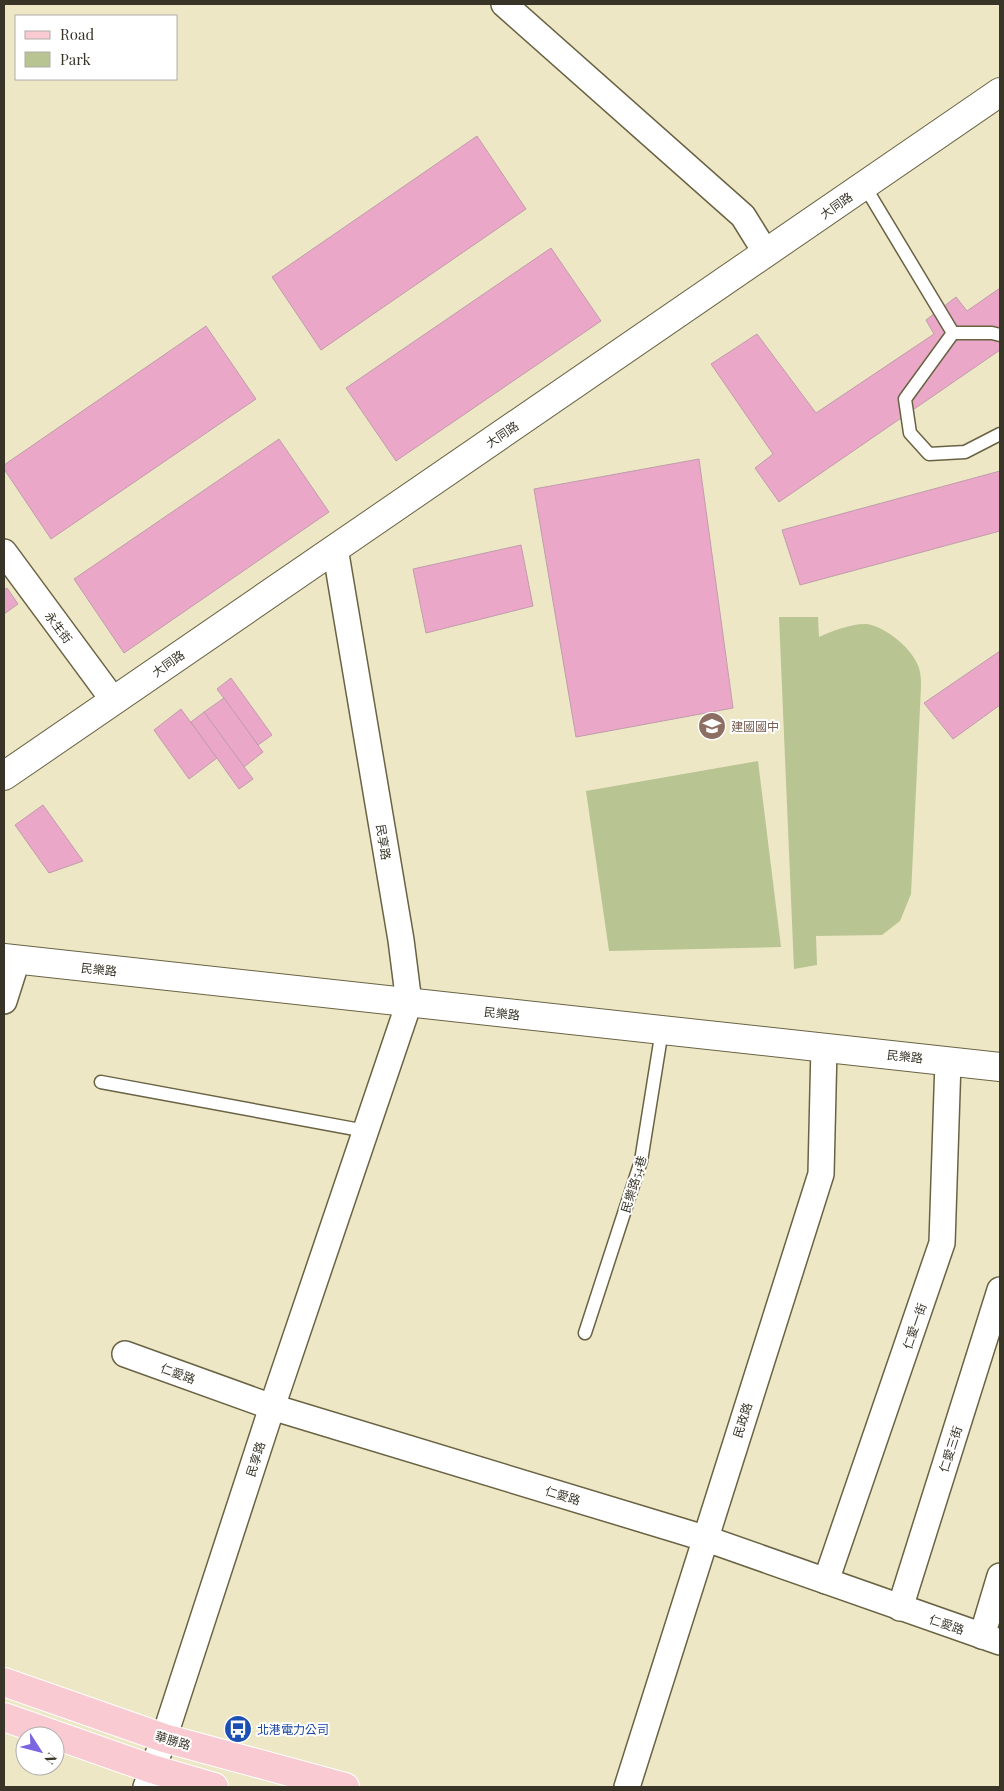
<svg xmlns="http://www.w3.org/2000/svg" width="1004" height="1791" font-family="'Playfair Display','Noto Sans TC',serif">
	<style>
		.green { fill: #b8c492 }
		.building { fill: #eba7c7; stroke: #bf9dac }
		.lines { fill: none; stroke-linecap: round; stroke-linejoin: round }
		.lane-casing { stroke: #696344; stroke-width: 15 }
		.street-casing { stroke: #696344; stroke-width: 28 }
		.secondary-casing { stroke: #696344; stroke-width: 30 }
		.primary-casing { stroke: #fff; stroke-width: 30 }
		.lane { stroke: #fff; stroke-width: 12 }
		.street { stroke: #fff; stroke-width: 25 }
		.secondary { stroke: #fff; stroke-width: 28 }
		.primary { stroke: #f9cad2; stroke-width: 28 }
		.labels { text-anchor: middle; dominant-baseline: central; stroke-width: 4; stroke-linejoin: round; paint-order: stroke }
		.street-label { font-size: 12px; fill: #383528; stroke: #fff }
		.education-label { font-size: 12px; fill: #785e54; stroke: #fff; text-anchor: start }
		.transit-label { font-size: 12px; fill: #164399; stroke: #fff; text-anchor: start }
	</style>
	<rect width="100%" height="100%" fill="#eee7c5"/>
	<g class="green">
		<path d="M779,617h39l1,20c12,-6 34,-14 48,-13 19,3 46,25 52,44 2,6 2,13 2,19l-10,207 -11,27 -18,14 -66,1 1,29 -23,4z"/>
		<polygon points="758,761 781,947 609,951 586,791"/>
	</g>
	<g class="building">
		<polygon points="477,136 526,209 321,350 272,277"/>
		<polygon points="551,248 601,321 396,461 346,388"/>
		<polygon points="1000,288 1000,350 779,502 755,468 773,454 711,364 757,334 816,413 934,334 926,320 956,297 967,311"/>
		<polygon points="206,326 256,399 51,539 4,469 4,465"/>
		<polygon points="279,439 329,512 124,653 74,579"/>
		<polygon points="699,459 733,708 576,737 534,489"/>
		<polygon points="1000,471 1000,531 800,585 782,530"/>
		<polygon points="521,545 533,606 426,633 413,569"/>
		<polygon points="7,588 18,604 4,614 4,590"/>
		<polygon points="1000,651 1000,705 953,739 924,703"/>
		<polygon points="231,678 272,735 258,745 217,689"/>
		<polygon points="224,698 263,752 244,767 204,712"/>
		<polygon points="181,709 217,758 189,779 154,730"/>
		<polygon points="204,712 253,779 239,789 191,722"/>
		<polygon points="43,805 83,861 49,873 15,825"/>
	</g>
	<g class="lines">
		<g class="lane-casing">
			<g id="lane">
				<polyline points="864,185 953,333"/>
				<polyline points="953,333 905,399 910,433 929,454 965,452 1000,434"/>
				<polyline points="953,333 992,333 1000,335"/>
				<polyline points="101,1082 366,1131"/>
				<polyline points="585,1333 641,1161 662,1030"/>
			</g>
		</g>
		<g class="street-casing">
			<g id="street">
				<polyline points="504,4 743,216 766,253"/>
				<polyline points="4,552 114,701"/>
				<polyline points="4,1001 17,960"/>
				<polyline points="125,1354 272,1407 704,1538 1000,1642"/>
				<polyline points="826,1581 942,1243 948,1061"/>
				<polyline points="900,1608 1000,1290"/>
				<polyline points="982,1636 1000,1576"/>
				<polyline points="146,1787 164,1738 272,1407 409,1003 401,940 335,548"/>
				<polyline points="627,1787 821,1174 824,1047"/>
			</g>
		</g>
		<g class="secondary-casing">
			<g id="secondary">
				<polyline points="4,776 1000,92"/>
				<polyline points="4,958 1000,1067"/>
			</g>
		</g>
		<g class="primary-casing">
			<g id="primary">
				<polyline points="4,1682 164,1738 345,1787"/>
				<polyline points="4,1717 152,1769 214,1787"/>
			</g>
		</g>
		<use href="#lane" class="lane"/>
		<use href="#street" class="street"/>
		<use href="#secondary" class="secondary"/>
		<use href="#primary" class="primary"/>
	</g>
	<defs>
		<g id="school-disc" transform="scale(1.4375)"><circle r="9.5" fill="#8d6e63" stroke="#fff"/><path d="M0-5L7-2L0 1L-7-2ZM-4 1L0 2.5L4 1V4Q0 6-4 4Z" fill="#fff"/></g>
		<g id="bus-disc" transform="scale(1.4375)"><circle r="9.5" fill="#1a4fb4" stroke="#fff"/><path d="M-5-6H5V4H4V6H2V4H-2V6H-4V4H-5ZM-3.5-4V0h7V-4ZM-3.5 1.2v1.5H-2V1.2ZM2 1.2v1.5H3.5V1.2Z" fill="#fff"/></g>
	</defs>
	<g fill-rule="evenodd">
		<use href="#school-disc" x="712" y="726"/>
		<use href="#bus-disc" x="238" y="1729"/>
	</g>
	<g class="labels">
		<g class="street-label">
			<text transform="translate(836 205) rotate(-35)">大同路</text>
			<text transform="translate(502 434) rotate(-34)">大同路</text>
			<text transform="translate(59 627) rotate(53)">永生街</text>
			<text transform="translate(168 663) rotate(-35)">大同路</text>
			<text transform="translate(384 842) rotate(81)">民享路</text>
			<text transform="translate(99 969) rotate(6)">民樂路</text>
			<text transform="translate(502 1013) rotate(6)">民樂路</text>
			<text transform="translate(905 1056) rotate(6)">民樂路</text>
			<text transform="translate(633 1184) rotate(-73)">民樂路54巷</text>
			<text transform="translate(914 1326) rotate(-71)">仁愛一街</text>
			<text transform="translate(178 1373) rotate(20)">仁愛路</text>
			<text transform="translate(742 1420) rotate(-72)">民政路</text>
			<text transform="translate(950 1449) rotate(-72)">仁愛三街</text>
			<text transform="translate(255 1459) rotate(-72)">民享路</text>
			<text transform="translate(563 1495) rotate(17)">仁愛路</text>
			<text transform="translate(947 1624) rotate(19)">仁愛路</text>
			<text transform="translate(173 1740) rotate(16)">華勝路</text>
		</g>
		<g class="education-label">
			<text x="731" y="726">建國國中</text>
		</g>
		<g class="transit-label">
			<text x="257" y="1729">北港電力公司</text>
		</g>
	</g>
	<rect width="1004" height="1791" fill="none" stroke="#383528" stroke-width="10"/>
	<rect x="15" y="15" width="162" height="65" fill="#ffffff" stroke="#afaea9"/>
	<rect x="25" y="31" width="25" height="8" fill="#f9cad2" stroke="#afaea9"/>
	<text x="60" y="40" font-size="15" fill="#383528">Road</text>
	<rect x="25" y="52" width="25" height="15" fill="#b8c492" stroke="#afaea9"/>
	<text x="60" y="65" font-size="15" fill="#383528">Park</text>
	<g transform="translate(40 1751) rotate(126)"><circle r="24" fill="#ffffff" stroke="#afaea9"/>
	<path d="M0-4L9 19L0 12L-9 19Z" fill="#7b65e0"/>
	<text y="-8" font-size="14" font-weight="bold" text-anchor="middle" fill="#383528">N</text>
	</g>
</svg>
